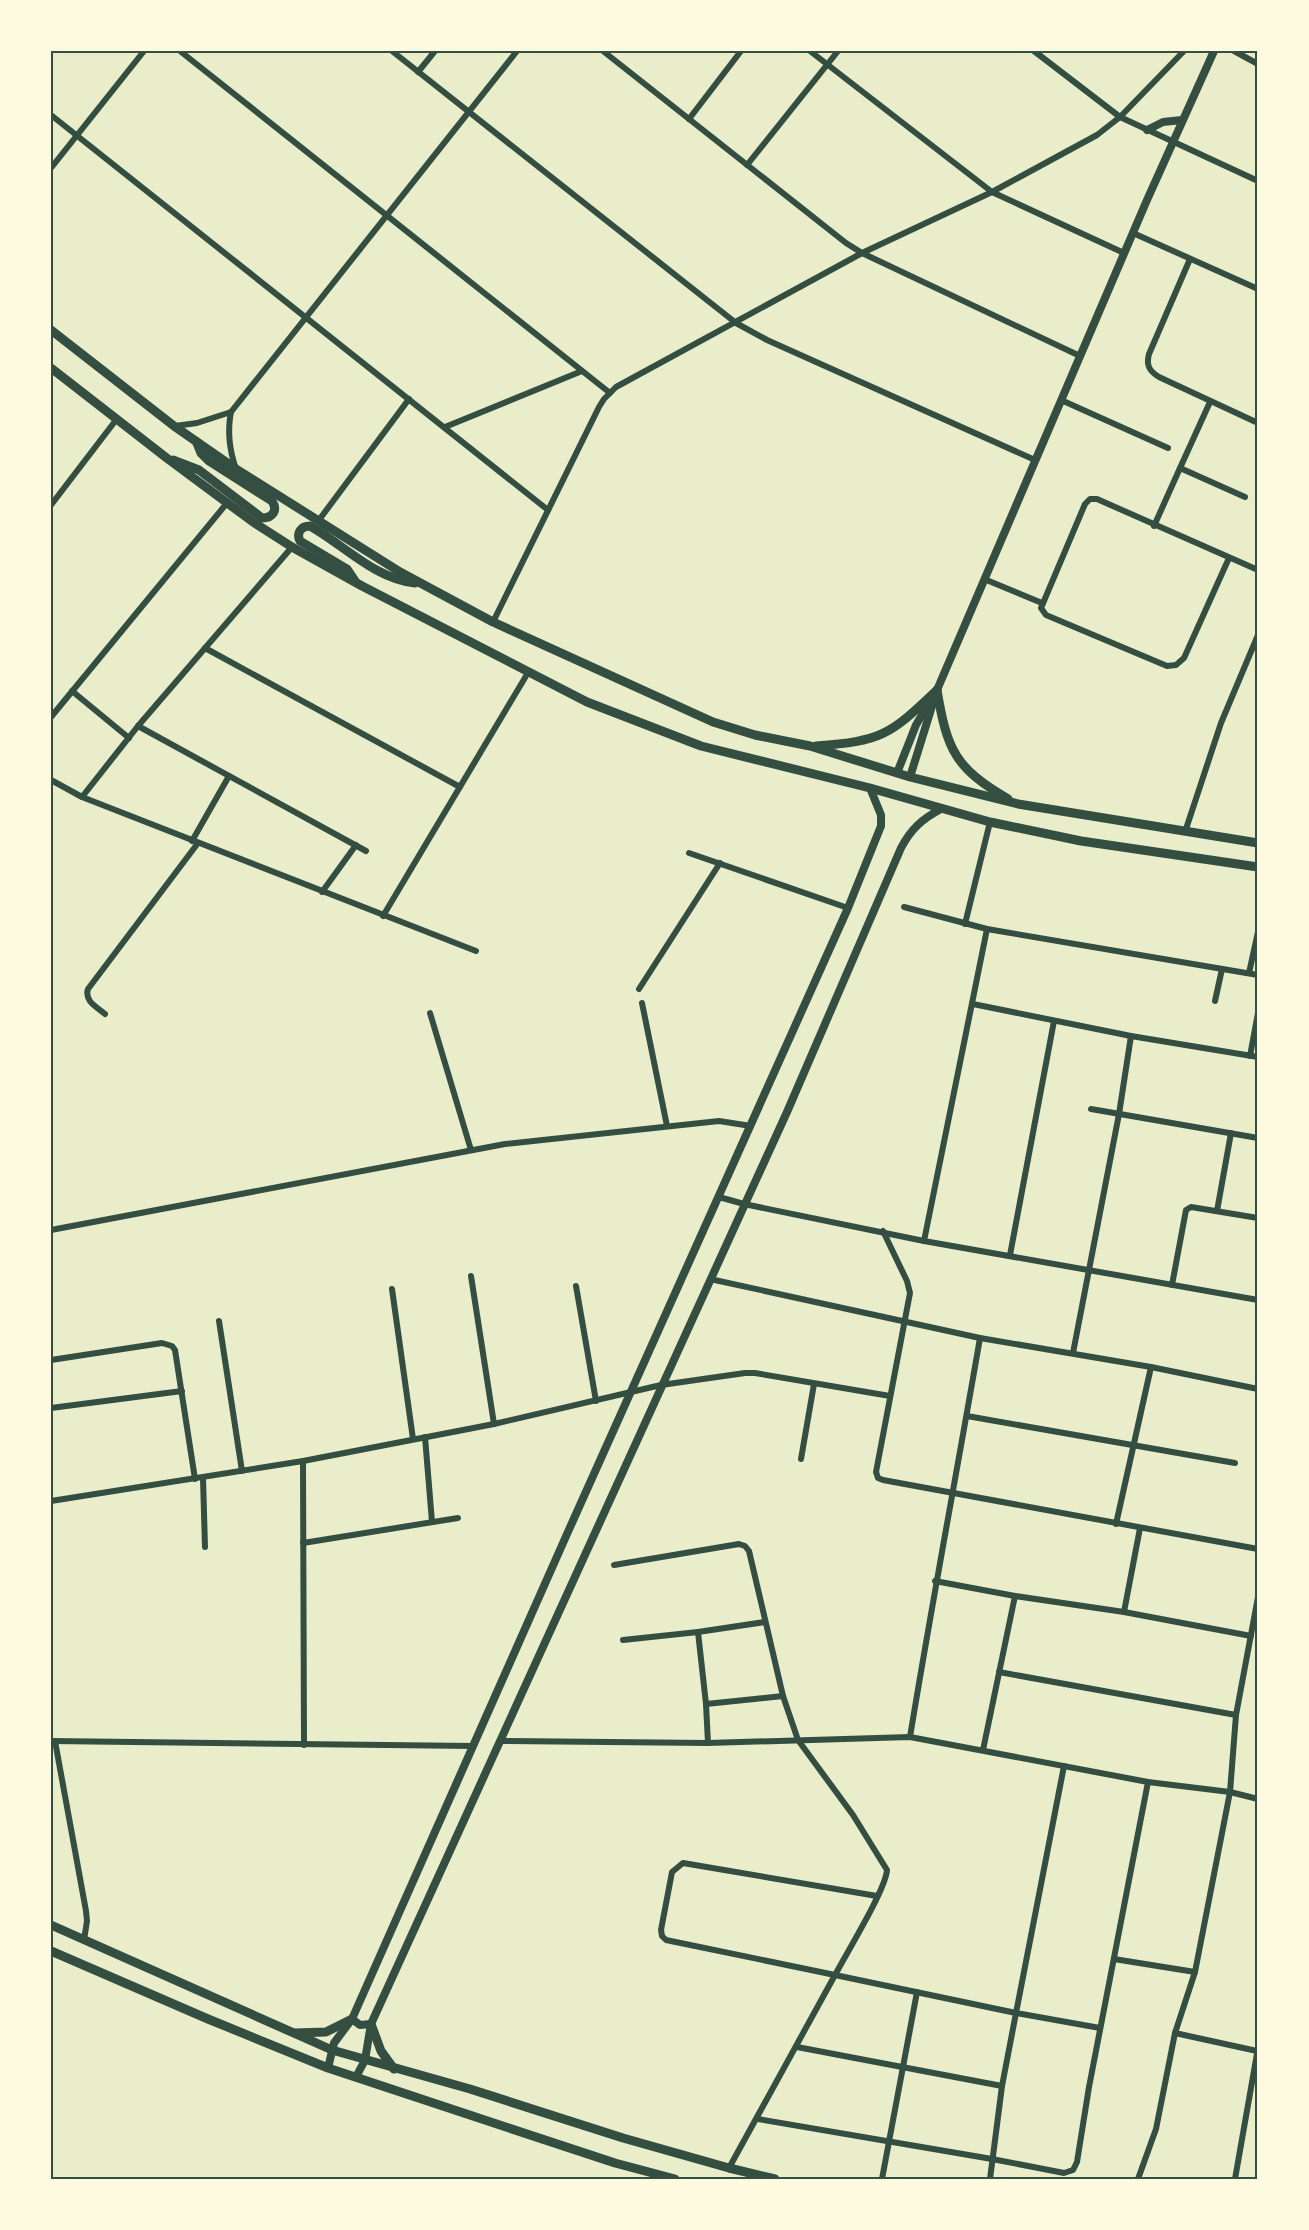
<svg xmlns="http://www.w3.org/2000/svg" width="1309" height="2230" font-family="'Titillium Web',sans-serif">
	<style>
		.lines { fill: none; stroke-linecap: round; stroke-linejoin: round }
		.minor { stroke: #344e41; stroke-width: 6 }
		.secondary { stroke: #344e41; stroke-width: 8 }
		.primary { stroke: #344e41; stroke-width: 9 }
		.neatline { fill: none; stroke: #344e41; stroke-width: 2 }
	</style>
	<rect width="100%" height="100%" fill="#e9edc9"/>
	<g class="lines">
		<g class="minor">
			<polyline points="180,51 610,393"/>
			<polyline points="392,51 736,323 767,340 1035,460"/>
			<polyline points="603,51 846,243 862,253 1080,356"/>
			<polyline points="810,51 992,192 1124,253"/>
			<polyline points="1034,51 1120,117 1258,181"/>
			<polyline points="1234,51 1258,64"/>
			<polyline points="418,72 435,51"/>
			<polyline points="51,115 548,510"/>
			<polyline points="689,119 741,51"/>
			<polyline points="747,165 838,51"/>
			<polyline points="51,168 144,51"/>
			<polyline points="1133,233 1258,289"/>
			<path d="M1190,259l-41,95c-3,11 0,17 10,23l99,46"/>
			<polyline points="1061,400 1168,448"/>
			<polyline points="1210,402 1180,468 1245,497"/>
			<path d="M231,412c-4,20 -2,37 5,57"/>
			<polyline points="175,426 197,423 231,412 517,51"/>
			<polyline points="445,427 582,371"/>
			<polyline points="51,505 116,420"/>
			<polyline points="319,520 409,399"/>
			<polyline points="1154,526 1180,468"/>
			<polyline points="1229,558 1184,658 1176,665 1167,666 1046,615 1041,608 1085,504 1090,499 1097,499 1258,570"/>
			<polyline points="984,579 1042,603"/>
			<polyline points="493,622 599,407 604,399 616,387 862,253 992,192 1097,135 1120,117 1184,51"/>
			<polyline points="205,648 460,787"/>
			<polyline points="72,691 129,738"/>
			<polyline points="51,717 227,503"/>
			<polyline points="138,726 366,851"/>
			<polyline points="51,780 82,797 476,951"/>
			<polyline points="82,797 138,726 292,547"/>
			<polyline points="1185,832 1221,723 1258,635"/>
			<polyline points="192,841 229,776"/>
			<polyline points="689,853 848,908"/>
			<polyline points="322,892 356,845"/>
			<polyline points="904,907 987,929 1258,975"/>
			<polyline points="383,916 529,671"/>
			<polyline points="965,924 990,822"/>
			<polyline points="1249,973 1258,932"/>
			<polyline points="639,989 720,863"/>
			<polyline points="1215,1001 1222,969"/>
			<polyline points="642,1003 667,1126"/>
			<polyline points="973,1004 1131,1036 1258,1057"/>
			<polyline points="430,1013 471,1150"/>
			<path d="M105,1014c-8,-7 -21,-13 -17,-25l110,-146"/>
			<polyline points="1250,1056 1258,1013"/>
			<polyline points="1091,1109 1258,1138"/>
			<polyline points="719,1197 744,1204 924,1241 1258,1300"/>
			<polyline points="1217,1211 1231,1133"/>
			<polyline points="51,1230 505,1144 719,1121 751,1126"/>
			<polyline points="883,1231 907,1281 910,1293 876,1472 878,1478 883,1480 1258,1549"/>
			<polyline points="924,1241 987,929"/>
			<polyline points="1010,1255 1054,1021"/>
			<polyline points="471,1276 494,1424"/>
			<polyline points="710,1279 980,1338 1151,1367 1258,1389"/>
			<polyline points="1172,1285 1186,1210 1191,1207 1258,1218"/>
			<polyline points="576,1286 596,1401"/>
			<polyline points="392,1289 413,1439"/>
			<polyline points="219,1321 242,1471"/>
			<polyline points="1073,1353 1119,1114 1131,1036"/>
			<polyline points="51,1360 162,1343 172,1346 175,1350 195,1479"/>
			<polyline points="51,1408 182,1391"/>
			<polyline points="967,1416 1235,1463"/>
			<polyline points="425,1437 432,1522"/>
			<polyline points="801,1459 814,1384"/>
			<polyline points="303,1461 304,1745"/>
			<polyline points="203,1478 205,1547"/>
			<polyline points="51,1501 303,1461 494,1424 661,1385 745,1373 755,1373 890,1396"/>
			<polyline points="1116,1524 1151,1367"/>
			<polyline points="303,1543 458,1518"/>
			<path d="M614,1565l125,-21 6,2 4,5 34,145 15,44 55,75 34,55c-1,19 -41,84 -52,105l-169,-35 -4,-4 -1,-6 11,-58 11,-9 194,33"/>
			<polyline points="935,1581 1015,1596 1124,1612 1251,1636"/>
			<polyline points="1124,1612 1140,1528"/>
			<polyline points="698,1632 706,1704 708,1743"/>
			<polyline points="623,1640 698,1632 765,1622"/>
			<polyline points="999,1672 1236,1715"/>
			<polyline points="706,1704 783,1696"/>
			<path d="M910,1737c22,-134 47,-266 70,-399"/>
			<polyline points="51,1741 473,1746"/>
			<polyline points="55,1741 86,1911 87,1921 84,1940"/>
			<polyline points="500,1741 708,1743 910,1737 1148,1782 1230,1792 1258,1799"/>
			<polyline points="983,1750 1015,1596"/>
			<polyline points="1064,1766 1016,2013 1100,2028"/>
			<polyline points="1114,1959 1195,1972"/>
			<polyline points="1175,2033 1257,2051"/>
			<polyline points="797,2047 1002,2086"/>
			<polyline points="758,2119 992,2159 1064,2173 1073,2170 1077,2162 1089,2087 1148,1782"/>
			<polyline points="729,2168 835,1975 1016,2013 1002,2086 990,2179"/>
			<polyline points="882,2179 917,1992"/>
			<polyline points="1138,2179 1156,2129 1175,2033 1195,1972 1230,1792 1236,1715 1258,1597"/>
			<polyline points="1235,2179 1258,2048"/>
		</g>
		<g class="secondary">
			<polyline points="1147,130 1163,122 1182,120"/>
			<polyline points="897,773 916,725 932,698"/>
			<polyline points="910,777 937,690 1147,200 1214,51"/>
			<polyline points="352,2019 360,2025 371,2024"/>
			<polyline points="328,2068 334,2043 352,2019 567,1534 848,908 881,826 881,815 870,788"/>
			<path d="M356,2077l9,-17 6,-36 416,-912 114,-264c10,-19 21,-29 40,-39"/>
		</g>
		<g class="primary">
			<polyline points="51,330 174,426 236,469 400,572 493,622 713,722 755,735 810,746 910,777 1018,804 1258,843"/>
			<polyline points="51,368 168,459 253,522 292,547 362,586 587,702 701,746 870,788 990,822 1081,841 1258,867"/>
			<path d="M173,460l26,10 63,48c11,0 16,-8 10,-17l-63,-40 -8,-8 -4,-10"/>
			<path d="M355,581l-8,-12 -47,-28c-4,-8 1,-15 10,-15 34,19 65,53 105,57"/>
			<path d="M937,690c10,60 18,78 71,109"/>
			<path d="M816,746c65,-5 73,-10 121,-56"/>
			<polyline points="51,1925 332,2050 470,2089 623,2138 729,2168 775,2179"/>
			<polyline points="51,1951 208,2019 328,2068 530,2135 615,2163 675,2179"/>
			<polyline points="371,2024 381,2051 394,2069"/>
			<polyline points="295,2033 326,2032 352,2019"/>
		</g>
	</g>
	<rect width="1309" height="2230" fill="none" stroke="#fefae0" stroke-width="105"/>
	<rect x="52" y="52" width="1204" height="2126" class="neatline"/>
</svg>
